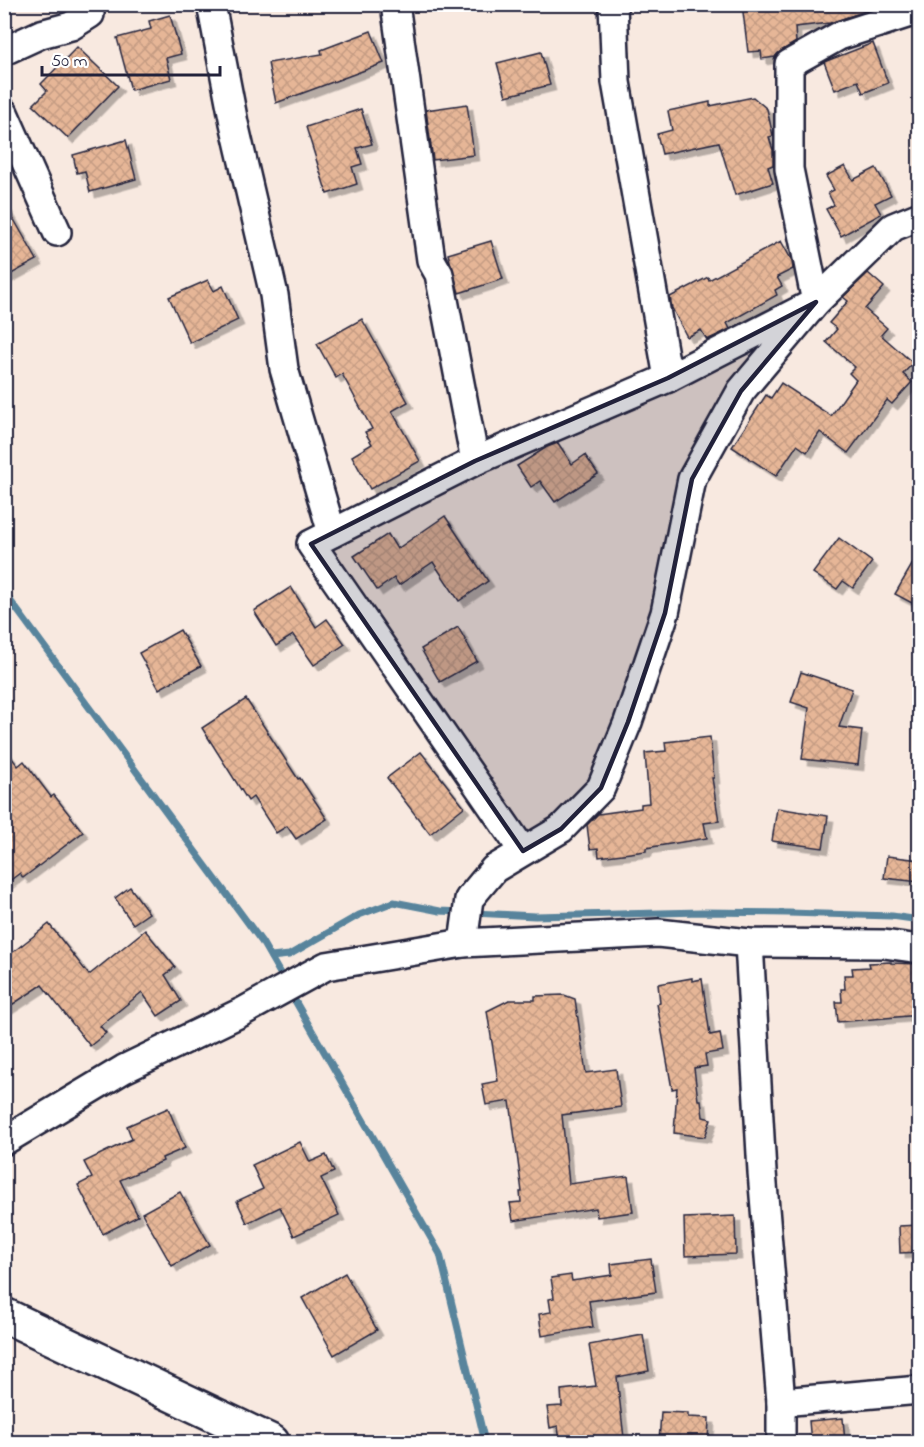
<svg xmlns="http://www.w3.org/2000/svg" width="924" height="1447" font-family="'Indie Flower',sans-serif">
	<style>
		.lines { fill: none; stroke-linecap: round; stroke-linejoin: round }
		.stream { stroke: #58849c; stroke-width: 7 }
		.building { fill: url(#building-cross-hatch); stroke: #22223b; stroke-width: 1.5; filter: url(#shadow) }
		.minor-casing { stroke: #22223b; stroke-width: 32 }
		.secondary-casing { stroke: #22223b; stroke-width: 38 }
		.minor { stroke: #fff; stroke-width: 27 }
		.secondary { stroke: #fff; stroke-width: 33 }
		.marked { fill: #22223b; fill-opacity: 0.2; stroke: #22223b; stroke-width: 4.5; stroke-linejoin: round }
	</style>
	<defs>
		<pattern id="building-cross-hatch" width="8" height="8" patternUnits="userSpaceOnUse" patternTransform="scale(1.5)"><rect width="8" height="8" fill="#e6b697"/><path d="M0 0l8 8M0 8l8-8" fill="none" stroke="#c59c83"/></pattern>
		<filter id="shadow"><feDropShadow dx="5.5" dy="5.5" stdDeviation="0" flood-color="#0004"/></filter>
	</defs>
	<rect width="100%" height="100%" fill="#f8e9e0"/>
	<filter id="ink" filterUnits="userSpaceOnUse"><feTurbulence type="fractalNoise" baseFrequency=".0167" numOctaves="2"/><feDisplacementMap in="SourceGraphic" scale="12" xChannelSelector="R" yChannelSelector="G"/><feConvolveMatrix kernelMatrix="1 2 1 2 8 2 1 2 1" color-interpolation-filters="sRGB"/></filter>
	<g filter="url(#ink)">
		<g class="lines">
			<g class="stream">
				<polyline points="4,592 262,942 285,982"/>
				<polyline points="473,913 535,916 702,912 788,913 892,916 920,920"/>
				<polyline points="271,957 289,955 359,915 394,902 440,911 461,912"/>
				<polyline points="290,992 440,1254 485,1442"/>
			</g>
		</g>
		<g class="building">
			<polygon points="742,4 881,4 881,6 830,23 795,27 796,42 781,51 775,57 762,59 761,51 748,52"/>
			<polygon points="170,15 181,54 166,58 171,79 131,90 117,38 151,29 149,21"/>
			<polygon points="371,31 384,63 276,103 268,63 322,54 321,50"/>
			<polygon points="873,43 888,83 863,93 858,81 835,90 824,62"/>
			<polygon points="77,47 118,86 68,138 33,105 47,91 41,84"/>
			<polygon points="541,52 550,85 506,96 497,63"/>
			<polygon points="753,97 767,109 773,136 769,137 773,150 773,165 768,167 773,183 735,195 719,142 662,154 657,134 672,130 668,111 710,102 710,106"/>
			<polygon points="467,104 474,155 433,160 426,110"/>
			<polygon points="361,109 372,144 357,148 362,164 352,167 357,184 327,194 306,127"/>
			<polygon points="126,140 136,179 90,192 85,171 77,173 73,155"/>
			<polygon points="845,166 853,180 876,168 891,195 875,203 881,214 841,236 826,209 834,205 828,193 834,190 826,176"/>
			<polygon points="4,202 37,260 4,278"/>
			<polygon points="491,241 503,279 459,293 448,254"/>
			<polygon points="781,241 792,261 793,269 777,277 782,286 775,290 777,295 727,323 730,329 707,340 701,330 687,337 672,308 670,297 708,277 709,280"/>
			<polygon points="868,273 884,287 865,309 887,328 881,335 913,363 903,374 912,382 892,404 887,400 848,453 820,432 807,452 797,445 776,476 732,447 766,395 771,398 781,383 831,416 856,380 849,373 855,367 826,342 837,329 829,323 848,301 843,297"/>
			<polygon points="208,280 214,291 223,286 238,320 190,343 169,297"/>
			<polygon points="362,319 408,402 392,411 420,461 370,489 352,456 372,444 365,432 372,429 342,374 336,378 317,344"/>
			<polygon points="558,443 572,464 585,455 598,474 555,502 540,481 531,487 517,466 547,447"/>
			<polygon points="445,516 488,581 459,601 433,562 399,585 394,578 377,590 354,556 388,534 397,549"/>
			<polygon points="839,538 872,562 853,588 843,581 837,589 813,573"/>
			<polygon points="920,551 920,591 912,603 895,594"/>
			<polygon points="291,587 316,627 327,619 345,644 314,665 293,635 276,646 254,611"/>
			<polygon points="458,627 477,661 440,682 421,649"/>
			<polygon points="180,630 201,666 159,689 139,653"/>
			<polygon points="801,672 852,689 839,727 862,730 858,765 802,759 809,708 791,702"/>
			<polygon points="246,699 298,779 300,778 327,819 296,839 287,826 276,833 253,797 248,801 202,728"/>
			<polygon points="710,737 714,778 712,778 719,821 704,823 707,838 646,848 646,851 599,857 598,848 590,849 587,825 598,814 641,808 641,804 649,803 645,753 666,751 665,742"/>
			<polygon points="4,748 18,766 24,761 51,797 54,795 83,832 23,878 20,873 4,885"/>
			<polygon points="421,752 464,807 430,834 387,778"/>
			<polygon points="777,808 828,816 823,848 772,841"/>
			<polygon points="887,856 920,860 920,882 884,878"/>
			<polygon points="130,887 149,913 133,924 115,898"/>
			<polygon points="49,924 89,975 145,930 175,967 165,975 181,1001 158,1016 142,992 100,1026 106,1033 90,1046 42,985 4,1010 4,959"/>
			<polygon points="891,962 891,963 920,964 920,1015 838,1022 836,1002 842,1002 841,989 845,989 844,975 853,975 852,968 870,967 869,963"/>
			<polygon points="692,978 692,981 702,979 710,1035 720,1033 723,1051 705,1054 707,1066 694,1068 698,1100 701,1100 703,1117 711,1119 705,1137 674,1133 677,1088 672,1089 657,1004 660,1003 658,984"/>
			<polygon points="564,995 575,999 586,1073 616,1069 621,1107 562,1115 569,1184 628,1176 633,1212 597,1217 596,1208 513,1221 510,1203 521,1202 520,1192 522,1192 510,1101 486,1105 482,1084 498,1081 487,1011 509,1000 535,1000 535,996"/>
			<polygon points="168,1108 185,1148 162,1158 163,1161 120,1180 138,1216 103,1234 78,1185 92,1178 84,1162 132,1139 127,1126"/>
			<polygon points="300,1142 310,1162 326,1155 334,1172 321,1178 339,1215 294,1236 280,1207 247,1223 237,1201 263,1189 252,1165"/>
			<polygon points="180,1192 210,1245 172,1266 142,1213"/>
			<polygon points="735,1216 736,1254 685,1256 684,1218"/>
			<polygon points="920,1225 920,1252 900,1253 899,1226"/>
			<polygon points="651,1259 656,1292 589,1301 593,1327 542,1336 539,1314 551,1312 549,1299 554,1298 551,1278 571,1275 572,1281 612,1275 611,1264"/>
			<polygon points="345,1273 377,1330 334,1355 302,1298"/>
			<polygon points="643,1335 649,1371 617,1377 624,1438 584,1443 560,1443 558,1426 550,1428 547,1407 562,1406 561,1390 596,1386 589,1345"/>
			<polygon points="661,1412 688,1413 688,1417 709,1418 708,1443 659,1443"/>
			<polygon points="843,1418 845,1443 811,1443 809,1421"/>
		</g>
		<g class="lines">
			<g class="minor-casing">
				<g id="minor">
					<polyline points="211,4 234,123 274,295 284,369 332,533"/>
					<polyline points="395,4 431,260 439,274 475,461"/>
					<polyline points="613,4 616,82 668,378"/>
					<polyline points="4,51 41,34 71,26 90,14 90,4"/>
					<polyline points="4,113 57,232"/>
					<polyline points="523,851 311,544 475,461 668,378 816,302 789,169 789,64 839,36 910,13 915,4"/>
					<polyline points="463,943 469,899 494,869 561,829 601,788 628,722 665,613 692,479 741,391 816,302 893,227 920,216"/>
					<polyline points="749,943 762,1172 781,1402 781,1442"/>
					<polyline points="4,1141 124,1069 242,1012 326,966 463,943 658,933 749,943 884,944 920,949"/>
					<polyline points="781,1402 920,1390"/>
				</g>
			</g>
			<g class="secondary-casing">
				<polyline id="secondary" points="4,1315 272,1442"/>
			</g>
			<use href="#minor" class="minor"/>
			<use href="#secondary" class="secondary"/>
		</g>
	</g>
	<path class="marked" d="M816,302l-75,89 -49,88 -27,134 -37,109 -27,66 -40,41 -38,22 -212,-307 164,-83 193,-83z"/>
	<rect width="924" height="1447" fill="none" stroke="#fff" stroke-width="24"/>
	<rect x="12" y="12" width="900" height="1423" fill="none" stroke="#22223b" stroke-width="2" filter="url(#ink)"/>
	<path d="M42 66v9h178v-9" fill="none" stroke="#22223b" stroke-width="3"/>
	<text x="51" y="66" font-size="18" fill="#22223b" stroke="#ffffff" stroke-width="4.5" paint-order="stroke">50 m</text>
</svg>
